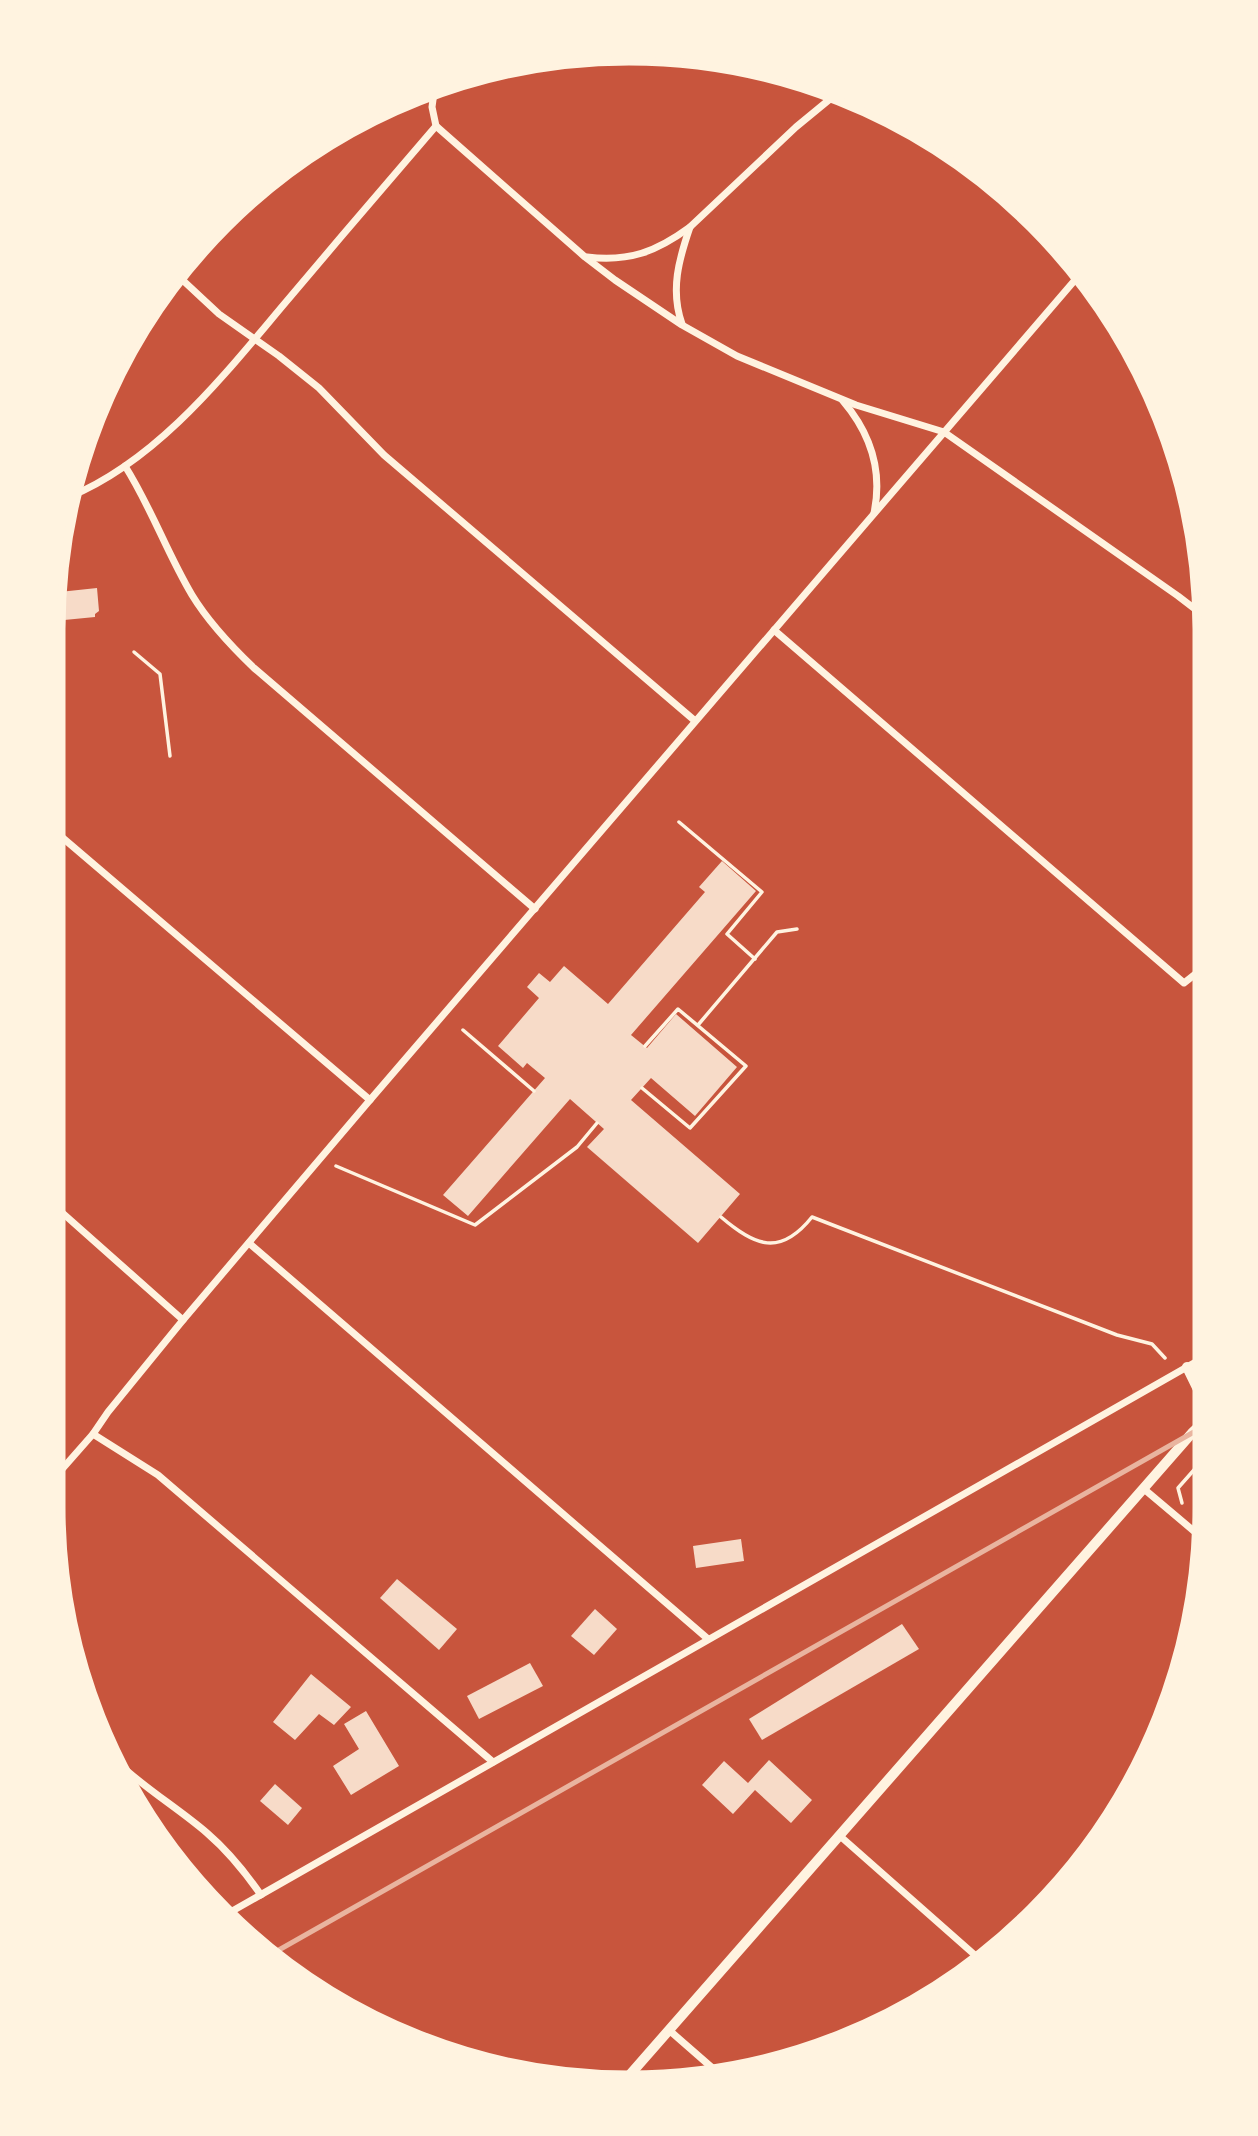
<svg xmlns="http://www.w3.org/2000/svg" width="1258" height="2136" font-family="Jost,sans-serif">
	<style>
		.building { fill: #f7dbc8 }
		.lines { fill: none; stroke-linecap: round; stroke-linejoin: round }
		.path { stroke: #fff3e0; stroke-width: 3.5 }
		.service { stroke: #fff3e0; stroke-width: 3.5 }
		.minor { stroke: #fff3e0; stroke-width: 7 }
		.secondary { stroke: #fff3e0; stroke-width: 10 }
		.rail { stroke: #e9b49f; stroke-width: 5 }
		.rim { fill: none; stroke: #fff3e0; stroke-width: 9 }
	</style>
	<rect width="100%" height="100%" fill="#c8553d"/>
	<g class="building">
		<polygon points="97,588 99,611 95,614 95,617 54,621 55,627 50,627 50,593"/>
		<polygon points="722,861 756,891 631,1035 647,1048 676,1014 737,1067 695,1116 651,1078 631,1100 740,1194 698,1243 587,1147 604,1129 570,1099 468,1216 443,1195 545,1078 527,1063 523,1068 498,1046 539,998 527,987 539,973 550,982 564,966 608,1004 705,892 699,887"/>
		<polygon points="741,1539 744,1561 696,1568 693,1546"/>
		<polygon points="397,1579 457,1629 439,1650 380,1598"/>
		<polygon points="595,1609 617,1629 594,1655 571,1636"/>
		<polygon points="902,1624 919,1649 762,1740 749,1719"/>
		<polygon points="530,1663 543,1686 479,1719 467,1696"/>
		<polygon points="311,1674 351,1707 334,1725 319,1714 295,1740 273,1722"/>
		<polygon points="366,1711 399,1766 351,1795 333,1766 359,1749 344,1724"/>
		<polygon points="769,1760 812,1800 791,1823 755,1790 733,1814 702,1785 724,1761 748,1783"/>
		<polygon points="275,1784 302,1808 288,1825 260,1801"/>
	</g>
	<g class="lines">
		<g class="path">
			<polyline points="679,822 762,892 727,934 755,959"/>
			<polyline points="698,1025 777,932 797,929"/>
			<polyline points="463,1030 534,1091"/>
			<polyline points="642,1088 690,1128 746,1066 678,1009 645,1046"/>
			<polyline points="336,1166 475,1225 577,1147 597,1123"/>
			<path d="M721,1217c34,29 59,40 91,0l305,118 35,9 13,14"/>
			<polyline points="1182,1503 1178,1488 1201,1462 1208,1459"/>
		</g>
		<polyline class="service" points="134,652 160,674 170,756"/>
		<g class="minor">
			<polyline points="436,126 585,257 615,280 682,325 737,356 856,405 944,432 1178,596 1208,619"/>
			<path d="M587,257c42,5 69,-5 103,-30"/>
			<polyline points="175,273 219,314 279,356 319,388 384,455 694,720"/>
			<path d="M682,324c-12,-34 -3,-65 8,-97l106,-100 45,-37"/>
			<path d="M843,401c28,33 40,69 31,112"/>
			<path d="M125,466c26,41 42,87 67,129 17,28 39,51 62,73l281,241"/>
			<path d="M69,497c92,-38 159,-127 222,-201 48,-57 96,-113 145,-170l-4,-19 3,-22"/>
			<polyline points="774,630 1184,983 1208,964"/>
			<polyline points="50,827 370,1100"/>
			<polyline points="49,1201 183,1320"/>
			<polyline points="249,1243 708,1639"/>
			<polyline points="93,1434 158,1475 493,1762"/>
			<polyline points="49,1484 93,1434 108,1412 183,1320 370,1100 1081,273"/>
			<polyline points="1144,1489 1208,1543"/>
			<path d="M116,1761c28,27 62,47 91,72 21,18 38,39 54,62"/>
			<polyline points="840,1836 985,1964"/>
			<polyline points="227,1914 1208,1355"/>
			<polyline points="669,2030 717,2072"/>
		</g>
		<g class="secondary">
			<polyline points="1187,1367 1208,1410"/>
			<polyline points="620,2086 1192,1433 1208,1418"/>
		</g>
		<polyline class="rail" points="270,1955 1208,1424"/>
	</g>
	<path d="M0 0H1258V2136H0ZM629 61H629A568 568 0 0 1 1197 629V1507A568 568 0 0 1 629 2075H629A568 568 0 0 1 61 1507V629A568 568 0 0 1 629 61Z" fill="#fff3e0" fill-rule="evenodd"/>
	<path class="rim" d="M629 61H629A568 568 0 0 1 1197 629V1507A568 568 0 0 1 629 2075H629A568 568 0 0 1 61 1507V629A568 568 0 0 1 629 61Z"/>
</svg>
